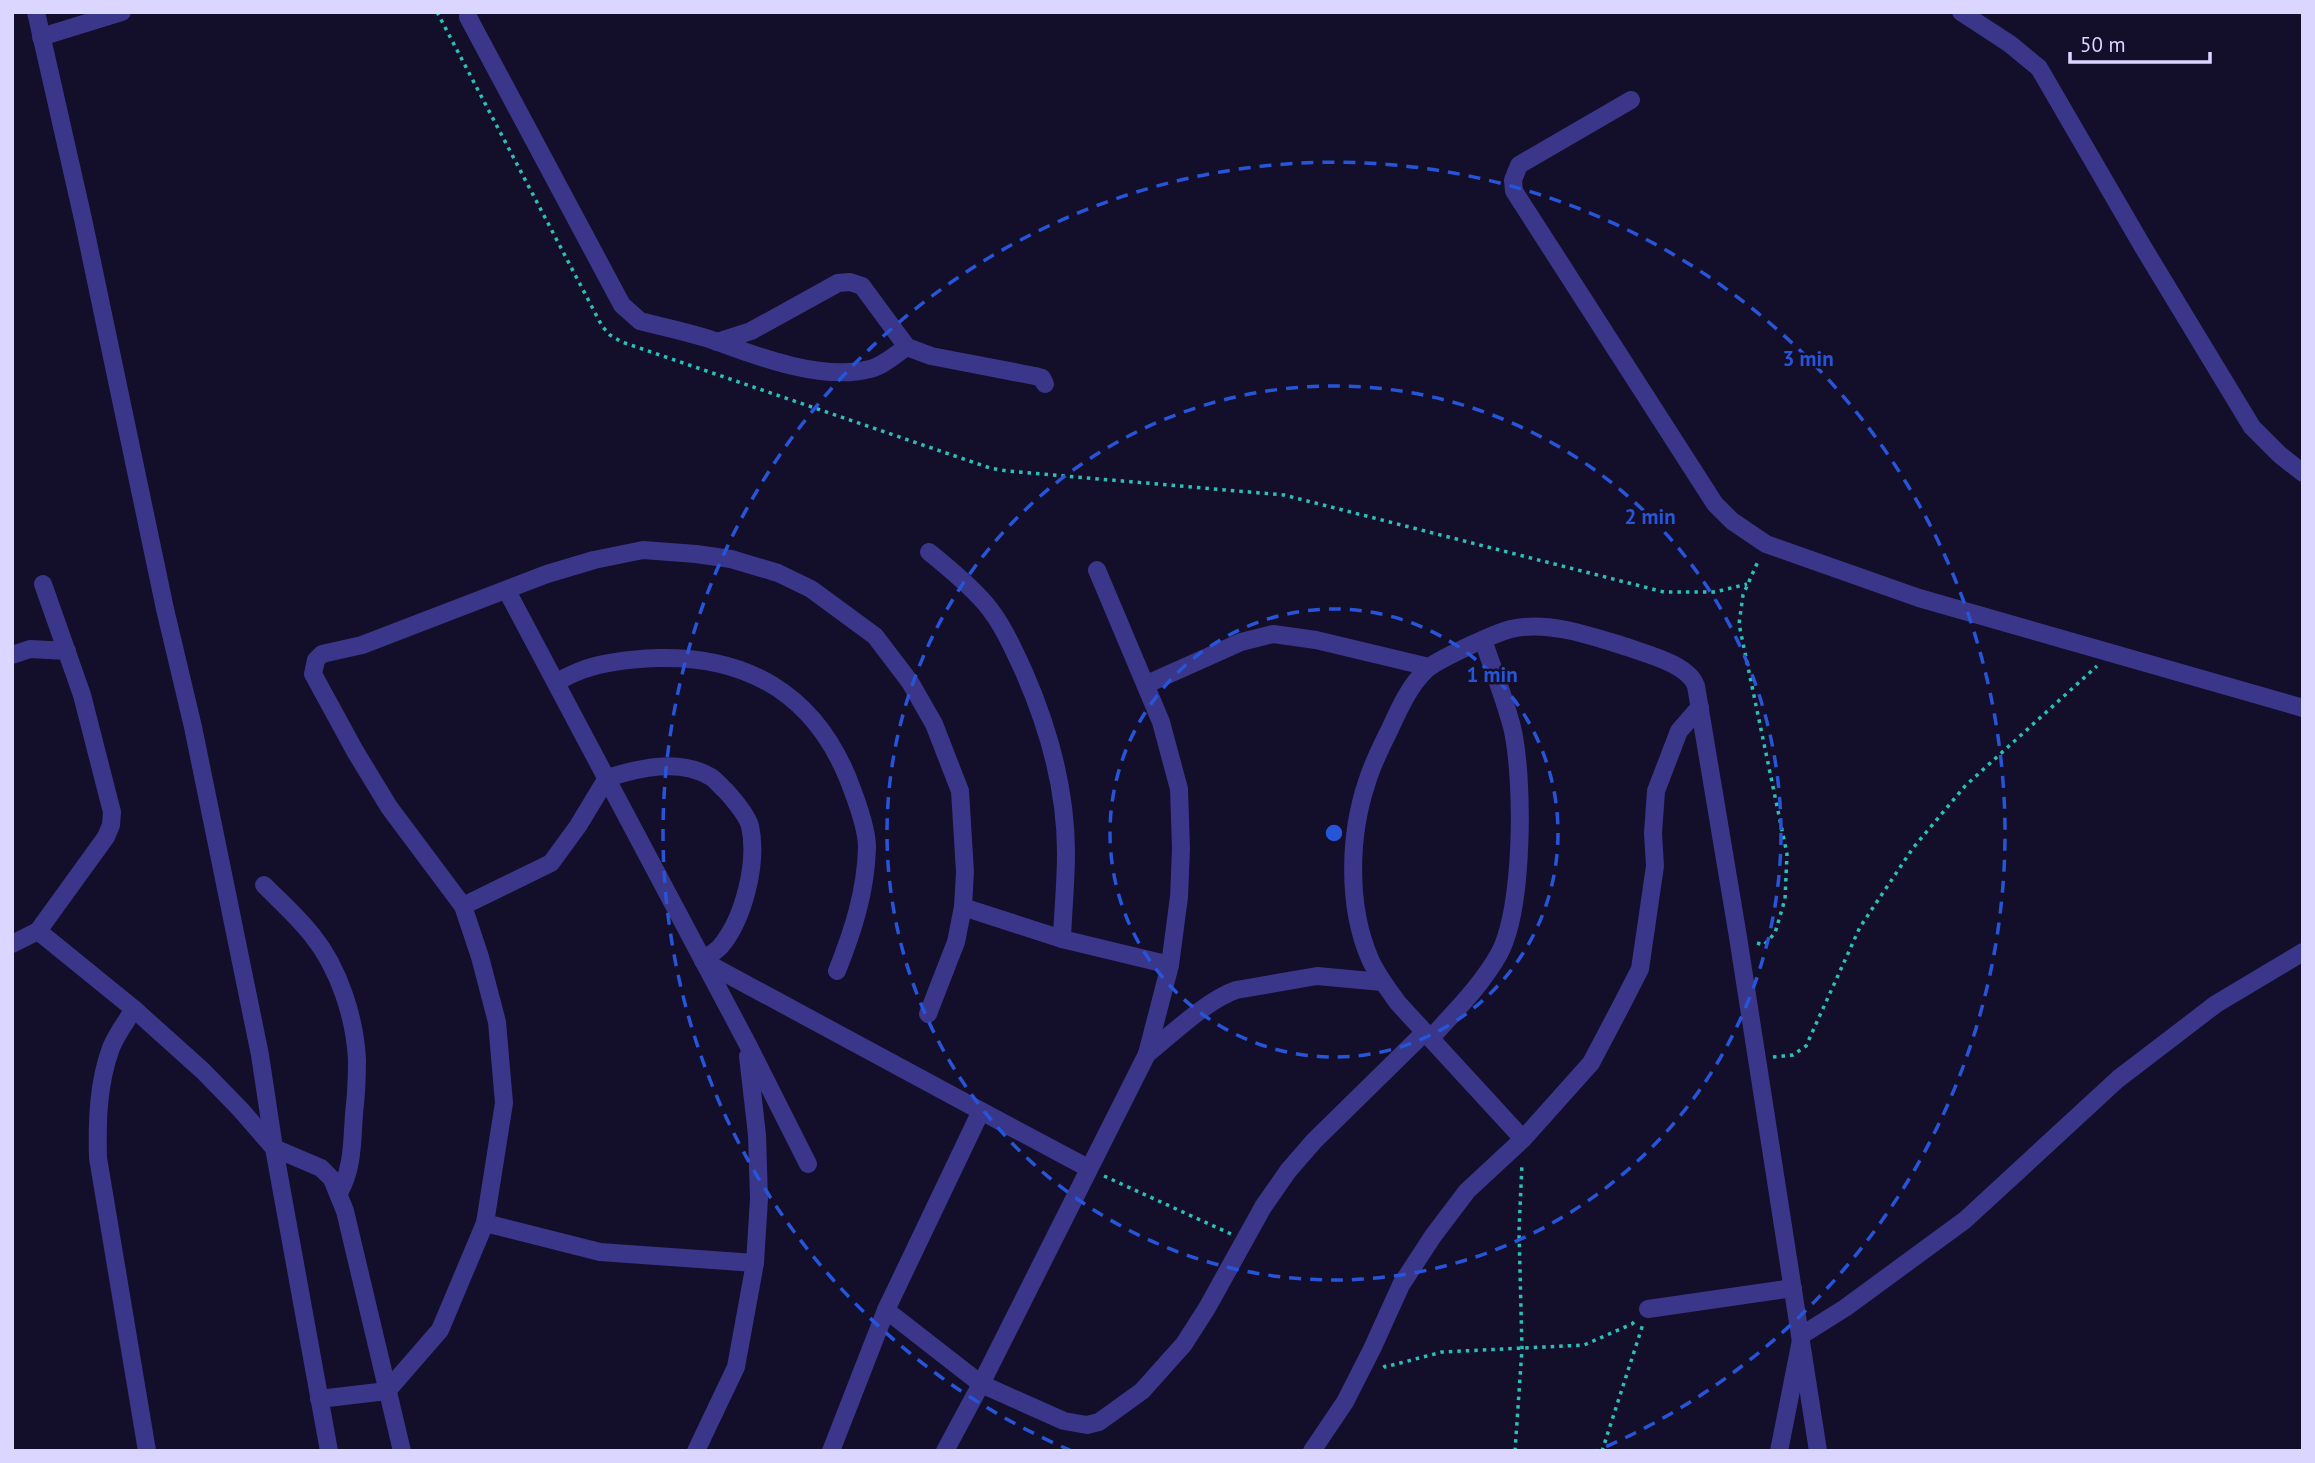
<svg xmlns="http://www.w3.org/2000/svg" width="2315" height="1463" font-family="'PT Sans',sans-serif">
	<style>
		.lines { fill: none; stroke-linecap: round; stroke-linejoin: round }
		.path { stroke: #28c1b8; stroke-width: 3.5; stroke-dasharray: 3.5 5; stroke-linecap: butt }
		.minor { stroke: #3a368a; stroke-width: 18 }
		.ring { fill: none; stroke: #2655da; stroke-width: 3.5; stroke-dasharray: 12 9 }
		.centre { fill: #2655da; stroke: #130e29; stroke-width: 3.5 }
		.ring-label { font-size: 21px; text-anchor: middle; font-weight: bold; fill: #2655da; stroke: #130e29; stroke-width: 5; stroke-linejoin: round; paint-order: stroke }
	</style>
	<rect width="100%" height="100%" fill="#130e29"/>
	<g class="lines">
		<g class="path">
			<polyline points="437,12 602,326 610,335 622,342 990,468 1007,471 1284,495 1664,592 1715,592 1747,584"/>
			<polyline points="1757,943 1764,945 1775,933 1785,899 1787,854 1739,624 1743,595 1759,559"/>
			<polyline points="1773,1057 1793,1055 1806,1046 1860,927 1913,848 1965,786 2097,666"/>
			<polyline points="1104,1176 1231,1234"/>
			<polyline points="1384,1365 1385,1367 1442,1352 1584,1345 1632,1324 1636,1320"/>
			<polyline points="1515,1451 1522,1349 1519,1231 1522,1163"/>
			<polyline points="1602,1451 1643,1324"/>
		</g>
		<g class="minor">
			<polyline points="36,12 83,219 165,609 193,727 260,1055 274,1148 329,1451"/>
			<path d="M468,12v5l154,288 18,16c26,7 53,12 78,21 43,16 106,39 152,27 13,-3 26,-15 37,-22"/>
			<polyline points="1961,12 2010,44 2039,68 2143,247 2252,427 2280,455 2303,473"/>
			<polyline points="41,37 122,12"/>
			<polyline points="1631,100 1519,165 1513,180 1514,191 1715,504 1732,521 1766,544 1919,598 2303,708"/>
			<polyline points="717,342 751,331 838,283 850,282 862,286 907,347 931,356 1035,376 1042,378 1045,384"/>
			<path d="M929,552c20,16 39,32 56,51 17,20 28,45 39,69 25,57 42,119 42,181 0,29 -3,57 -4,86"/>
			<polyline points="507,591 747,1043 808,1164"/>
			<polyline points="12,655 30,649 67,651"/>
			<path d="M556,682c9,-4 19,-10 29,-13 23,-8 49,-10 73,-11 88,-2 154,35 189,118 8,20 20,51 20,71 -1,44 -14,84 -30,124"/>
			<polyline points="1147,684 1241,642 1273,634 1316,640 1429,667"/>
			<path d="M264,885c16,16 34,32 48,50 27,33 43,83 45,125 0,18 -1,37 -3,54 -2,28 -1,54 -15,79"/>
			<path d="M463,906l88,-43 27,-37 29,-48c32,-10 72,-20 104,-1 5,3 10,10 15,14 8,9 21,24 24,35 8,36 -6,93 -30,121 -5,5 -12,9 -17,14l278,150 -95,199 -55,141"/>
			<polyline points="963,907 1062,939 1170,965"/>
			<polyline points="38,931 134,1009 203,1071 241,1110 274,1148 321,1168 332,1179 345,1211 402,1451"/>
			<polyline points="12,944 38,931 106,837 111,825 112,812 82,695 43,584"/>
			<path d="M134,1009c-8,13 -18,26 -23,39 -13,35 -14,73 -13,110l49,293"/>
			<path d="M1431,1038c24,-27 50,-52 68,-84 25,-45 25,-177 13,-227 -8,-30 -19,-58 -29,-87"/>
			<path d="M1147,1054c24,-19 60,-54 89,-64l81,-14 65,6"/>
			<polyline points="981,1111 1088,1168"/>
			<path d="M1523,1139l-125,-136c-10,-14 -21,-28 -28,-44 -23,-53 -21,-124 -3,-177 5,-17 13,-33 21,-49 10,-21 20,-46 38,-63 10,-10 69,-37 85,-41 38,-9 83,8 119,19 20,7 59,17 66,38l42,251 80,514"/>
			<polyline points="485,1223 600,1252 755,1263"/>
			<polyline points="1648,1309 1793,1288"/>
			<polyline points="886,1310 981,1384 1064,1421 1087,1425 1099,1422 1142,1391 1184,1344 1207,1308 1263,1207 1288,1171 1314,1141 1425,1032"/>
			<polyline points="319,1399 387,1391 440,1330 485,1223 504,1103 497,1022 480,957 463,906 389,807 355,751 313,674 316,660 322,654 362,645 547,574 594,560 643,550 696,554 731,559 778,573 811,589 875,636 910,682 934,724 960,791 965,872 963,907 956,942 928,1014"/>
			<polyline points="696,1451 736,1367 755,1263 759,1199 757,1135 748,1056"/>
			<polyline points="945,1451 981,1384 1147,1054 1170,965 1179,897 1181,849 1179,789 1161,722 1097,570"/>
			<polyline points="1312,1451 1345,1402 1372,1349 1401,1285 1433,1236 1467,1191 1523,1139 1591,1063 1620,1008 1640,969 1655,866 1653,833 1656,791 1679,731 1700,707"/>
			<polyline points="1779,1451 1802,1335 1845,1308 1965,1220 2118,1079 2216,1004 2303,952"/>
		</g>
	</g>
	<g class="ring">
		<circle cx="1334" cy="833" r="224"/>
		<circle cx="1334" cy="833" r="447"/>
		<path d="M1072 1451A671 671 0 1 1 1596 1451"/>
	</g>
	<circle cx="1334" cy="833" r="10" class="centre"/>
	<g class="ring-label">
		<text x="1808" y="366">3 min</text>
		<text x="1650" y="524">2 min</text>
		<text x="1492" y="682">1 min</text>
	</g>
	<rect width="2315" height="1463" fill="none" stroke="#dbd6ff" stroke-width="28"/>
	<path d="M2070 52v10h140v-10" fill="none" stroke="#dbd6ff" stroke-width="3.5"/>
	<text x="2080" y="52" font-size="21" fill="#dbd6ff" stroke="#130e29" stroke-width="5" paint-order="stroke">50 m</text>
</svg>
